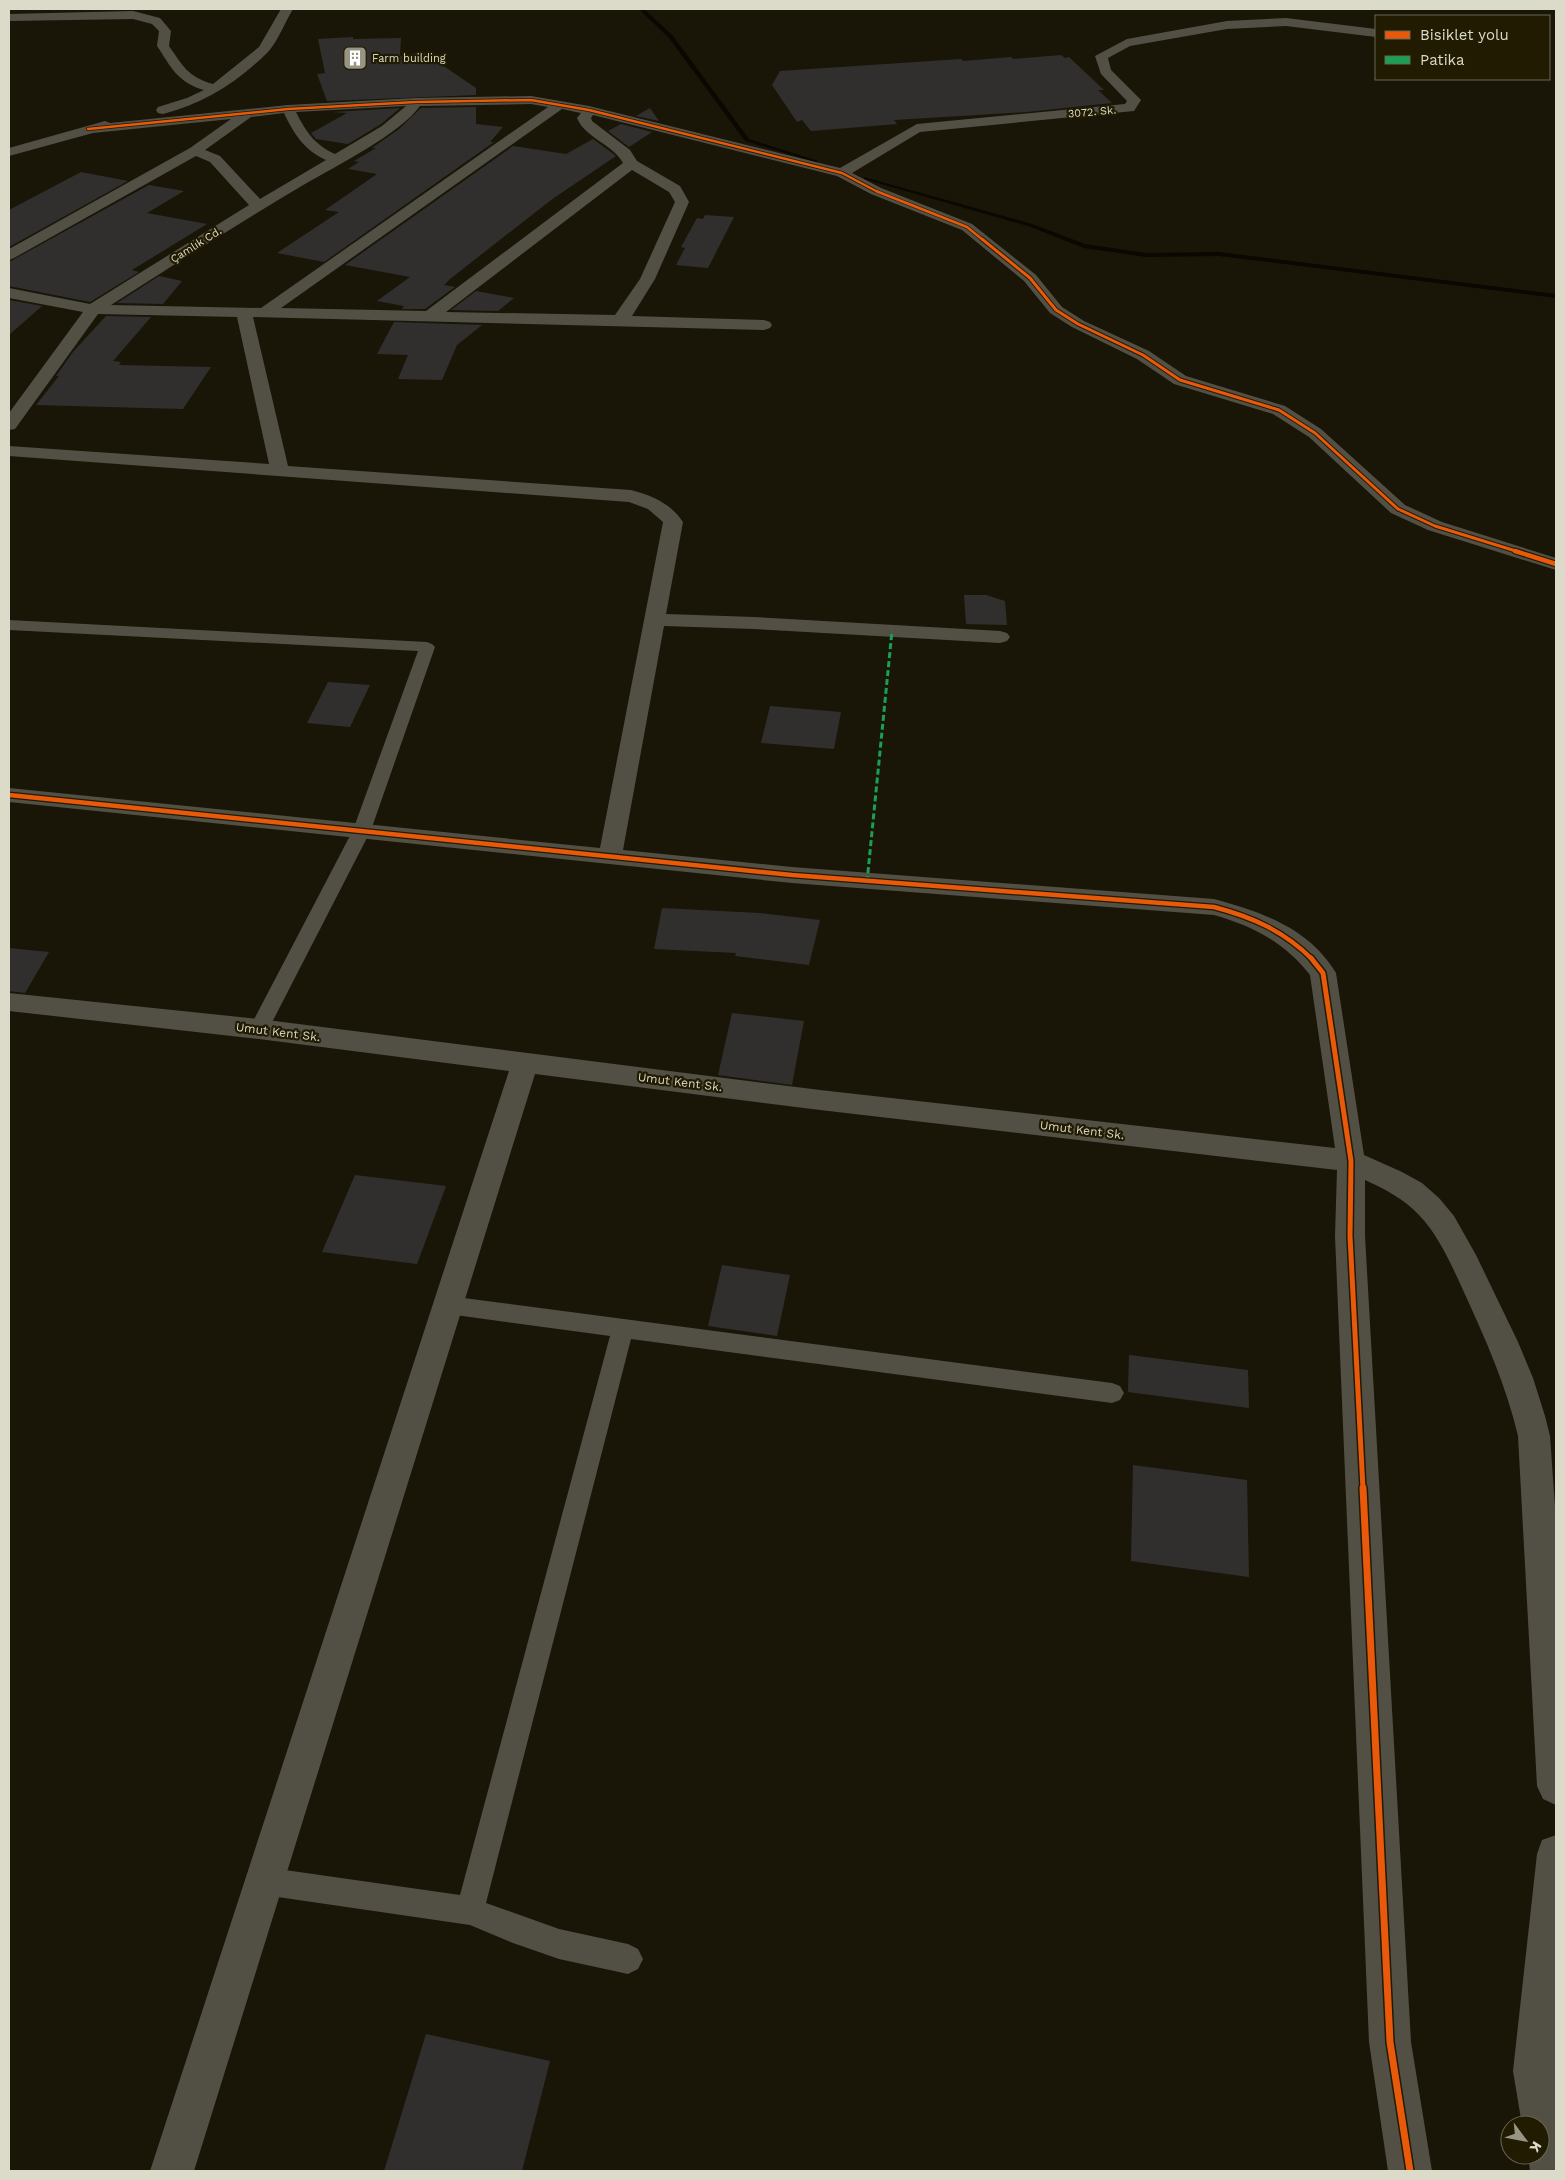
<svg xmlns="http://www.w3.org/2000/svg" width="1565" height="2180" font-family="'Work Sans',sans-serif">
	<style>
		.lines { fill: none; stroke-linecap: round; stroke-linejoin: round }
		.stream { fill: #0b0701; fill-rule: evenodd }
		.building { fill: #312f2e }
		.service { fill: #525045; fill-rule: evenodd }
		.minor { fill: #525045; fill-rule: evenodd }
		.quiet { stroke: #1a9f57; stroke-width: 3; stroke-dasharray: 6 3; stroke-linecap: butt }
		.cycleway-far4-casing { stroke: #201b01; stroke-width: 4 }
		.cycleway-far3-casing { stroke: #201b01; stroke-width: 5 }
		.cycleway-far2-casing { stroke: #201b01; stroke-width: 7 }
		.cycleway-far1-casing { stroke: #201b01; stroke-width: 8 }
		.cycleway-casing { stroke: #201b01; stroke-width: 10 }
		.cycleway-far4 { stroke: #e8590c; stroke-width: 2.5 }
		.cycleway-far3 { stroke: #e8590c; stroke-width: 3 }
		.cycleway-far2 { stroke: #e8590c; stroke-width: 4.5 }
		.cycleway-far1 { stroke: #e8590c; stroke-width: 5 }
		.cycleway { stroke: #e8590c; stroke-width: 7 }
		.labels { text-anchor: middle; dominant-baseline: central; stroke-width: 4.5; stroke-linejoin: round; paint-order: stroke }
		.far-poi-label { font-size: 11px; fill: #dcdac9; stroke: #201b01; text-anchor: start }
		.far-street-label { font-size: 11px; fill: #dcdac9; stroke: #201b01 }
		.street-label { font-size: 12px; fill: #dcdac9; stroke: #201b01 }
	</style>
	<rect width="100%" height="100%" fill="#191608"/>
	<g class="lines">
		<g class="stream">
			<polygon points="639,9 644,9 673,36 749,139 818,161 818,163 745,141 669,38"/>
			<polygon points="864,177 1032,224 1085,244 1146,253 1219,252 1556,294 1556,298 1219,256 1146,257 1084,248 1028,226 864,179"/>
		</g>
	</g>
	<g class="building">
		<polygon points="353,37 353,39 401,38 400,56 423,52 476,88 476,95 327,101 317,74 325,73 318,39"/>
		<polygon points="1061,55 1065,58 1069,57 1104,90 1098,90 1112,103 1027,112 894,120 897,124 811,131 802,120 797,122 772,85 780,71 961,59 963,61 1011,57 1013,59"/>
		<polygon points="476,107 476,124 503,127 490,142 494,142 324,262 277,253 339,212 325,210 377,174 348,169 359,162 354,161 376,148 372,148 399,129 421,108"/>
		<polygon points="400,108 381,124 348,144 316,139 311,133 347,113 333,112"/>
		<polygon points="650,108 659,121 636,116"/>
		<polygon points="621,124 652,132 629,147 608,131"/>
		<polygon points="593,139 616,156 551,200 450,279 444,285 455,287 425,309 402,309 404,306 377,301 410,277 345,265 513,146 566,154"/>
		<polygon points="81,172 128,181 9,247 9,210"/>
		<polygon points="149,185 184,191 147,213 207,224 132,270 139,272 90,302 9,286 9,262"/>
		<polygon points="705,215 734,217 708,268 676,265 685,248 681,247 697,218 703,219"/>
		<polygon points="159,276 182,281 163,304 117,303"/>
		<polygon points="476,291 514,298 498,311 451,310"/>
		<polygon points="9,300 42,306 9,335"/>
		<polygon points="106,316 151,317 113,361 121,362 119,365 211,367 183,409 36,405 59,376 56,376 73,352"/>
		<polygon points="394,322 482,325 457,345 442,380 398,379 408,355 377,354"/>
		<polygon points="964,595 986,595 1005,601 1007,625 966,624"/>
		<polygon points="328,682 370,685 350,727 307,723"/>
		<polygon points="770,706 841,712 834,749 761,743"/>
		<polygon points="662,908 759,913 820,920 809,965 735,956 736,953 654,949"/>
		<polygon points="9,948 49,952 25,993 9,991"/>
		<polygon points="732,1013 804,1021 792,1085 718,1075"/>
		<polygon points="355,1175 446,1186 417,1264 322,1252"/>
		<polygon points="722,1265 790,1275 777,1336 708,1326"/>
		<polygon points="1129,1355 1248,1370 1249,1408 1128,1392"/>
		<polygon points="1133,1465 1247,1480 1249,1577 1131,1561"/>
		<polygon points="426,2034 550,2061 522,2171 384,2171"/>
	</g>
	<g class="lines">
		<g class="service">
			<polygon points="9,620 427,642 432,644 435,647 371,830 266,1034 259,1036 252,1034 249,1029 353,830 418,651 9,630"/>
			<polygon points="448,1296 1112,1383 1120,1386 1124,1393 1120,1400 1112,1403 631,1339 486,1903 559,1929 628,1944 638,1949 643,1959 638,1969 628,1974 559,1959 513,1943 470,1925 264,1895 254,1891 250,1881 254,1871 264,1867 460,1895 610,1336 448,1314 440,1312 437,1305 440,1298"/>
		</g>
		<g class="minor">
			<path d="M281,9h12c-8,13 -15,32 -25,43 -30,30 -65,52 -105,62l-5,-1 -2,-3 2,-3 29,-9 17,-8c-27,-8 -33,-23 -47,-44l2,-15 -7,-7 -19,-5 -124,2v-7l124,-3 27,7 11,13 -2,15c14,20 19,31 44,38l46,-37z"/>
			<path d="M1286,18l90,11v8l-90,-11 -59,3 -97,17 -22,12 3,12 30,30 -7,11 -214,21 -68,41 29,15 91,36 64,51 26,32 22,14 65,30 37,25 99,30 36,23 84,76 37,17 114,36v12l-128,-40 -37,-17 -82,-76 -36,-23 -99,-30 -37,-25 -65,-32 -22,-14 -26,-32 -62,-51 -91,-36 -34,-18 -244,-61 -2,3 1,3 38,29 7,11 43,25 9,16 -34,77 -23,37 132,4 6,2 2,3 -2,3 -6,2 -511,-13 35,149 343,24c22,6 39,13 52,32l-17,92 88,3 246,14 7,2 3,4 -3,4 -7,2 -246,-14 -90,-3 -41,224 169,17 422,32c48,13 95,29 122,74l28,182 38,17 20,11 17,15 15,18 22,39 42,87 15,36 12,38 5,20 6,85v284l-13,-6 -6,-13 -19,-350c-12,-51 -33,-98 -55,-146 -12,-26 -24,-54 -44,-75 -15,-16 -34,-26 -54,-35v56l46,806 21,129h-44l-19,-129 -34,-806 2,-66 -517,-60 -285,-36 -341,1097h-44l359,-1100 -250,-32 -250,-28v-18l250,26 561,71 515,58 -25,-173c-25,-32 -57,-49 -96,-60l-422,-32 -783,-81v-14l591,60 63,-326 -15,-13 -19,-7 -620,-46v-10l260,18 -32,-147 -139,-3 -83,115 -6,1v-17l74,-101 -74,-14v-10l81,16 159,-99 -39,-43 -14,-6 -182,102 -5,2v-11l181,-101 41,-29 -138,14 -84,23v-8l96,-27 5,2 178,-18 128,-7 115,-2 58,10 251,62 77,-44 208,-20 2,-3 -26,-27 -6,-18 32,-17 100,-18zM531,104l17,3 -287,201 -150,-3c64,-41 128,-82 194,-121 31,-18 95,-50 115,-78zM406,106l-24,20 -47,28c-20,-9 -29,-22 -39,-42zM562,109l19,4 -4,5c8,20 36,26 46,45l-197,148 -145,-3zM284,113c10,21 20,37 42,47l-66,39 -40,-43 -15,-6 46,-33zM632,170l37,22 6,10 -35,77 -25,36 -169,-3z"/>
			<polygon points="1556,1835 1556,2171 1530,2171 1528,2155 1540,2155 1540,2125 1522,2125 1513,2071 1537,1854 1542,1840"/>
		</g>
		<polyline class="quiet" points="867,882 892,631"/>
		<g class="cycleway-far4-casing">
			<polyline id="cycleway-far4" points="88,129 288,109 416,102 531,100 589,110 842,173 876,191 967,227 983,240"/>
		</g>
		<g class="cycleway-far3-casing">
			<polyline id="cycleway-far3" points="982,239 1030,278 1056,310 1078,324 1143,355 1180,380 1279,410 1315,433 1398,509 1435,526 1519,552"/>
		</g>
		<g class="cycleway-far2-casing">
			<g id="cycleway-far2">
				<polyline points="1515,551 1556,564"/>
				<path d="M9,795l783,80 422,32c38,10 70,24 98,52"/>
			</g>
		</g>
		<g class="cycleway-far1-casing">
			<polyline id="cycleway-far1" points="1311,958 1323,973 1351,1161 1350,1236 1363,1489"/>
		</g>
		<g class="cycleway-casing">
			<polyline id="cycleway" points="1363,1488 1390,2042 1410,2171"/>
		</g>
		<use href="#cycleway-far4" class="cycleway-far4"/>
		<use href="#cycleway-far3" class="cycleway-far3"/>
		<use href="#cycleway-far2" class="cycleway-far2"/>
		<use href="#cycleway-far1" class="cycleway-far1"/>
		<use href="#cycleway" class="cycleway"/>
	</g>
	<defs>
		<g id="building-square" transform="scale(1.25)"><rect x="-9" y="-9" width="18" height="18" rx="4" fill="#989585" stroke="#201b01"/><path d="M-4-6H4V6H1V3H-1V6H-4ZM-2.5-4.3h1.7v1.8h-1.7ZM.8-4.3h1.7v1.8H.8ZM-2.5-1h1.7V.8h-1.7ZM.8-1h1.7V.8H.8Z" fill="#fff"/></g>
	</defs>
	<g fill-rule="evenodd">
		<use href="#building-square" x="355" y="58"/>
	</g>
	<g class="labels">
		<g class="far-poi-label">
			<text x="372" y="58">Farm building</text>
		</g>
		<g class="far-street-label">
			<text transform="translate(1092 112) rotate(-5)">3072. Sk.</text>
			<text transform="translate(196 245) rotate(-32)">Çamlık Cd.</text>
		</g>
		<g class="street-label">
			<text transform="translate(278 1032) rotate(7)">Umut Kent Sk.</text>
			<text transform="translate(680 1082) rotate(7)">Umut Kent Sk.</text>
			<text transform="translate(1082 1130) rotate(7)">Umut Kent Sk.</text>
		</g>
	</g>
	<rect width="1565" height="2180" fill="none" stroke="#dcdac9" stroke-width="20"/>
	<rect x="1375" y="15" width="175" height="65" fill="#201b01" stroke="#6b6751"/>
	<rect x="1385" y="31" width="25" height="8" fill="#e8590c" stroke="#6b6751"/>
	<text x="1420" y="40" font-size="15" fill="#dcdac9">Bisiklet yolu</text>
	<rect x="1385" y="56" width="25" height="8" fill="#1a9f57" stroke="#6b6751"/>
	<text x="1420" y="65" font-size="15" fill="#dcdac9">Patika</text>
	<g transform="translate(1525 2140) rotate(122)"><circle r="24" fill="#201b01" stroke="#6b6751"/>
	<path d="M0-4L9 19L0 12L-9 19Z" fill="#989585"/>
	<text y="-8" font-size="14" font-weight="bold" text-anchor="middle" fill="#dcdac9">K</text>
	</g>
</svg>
